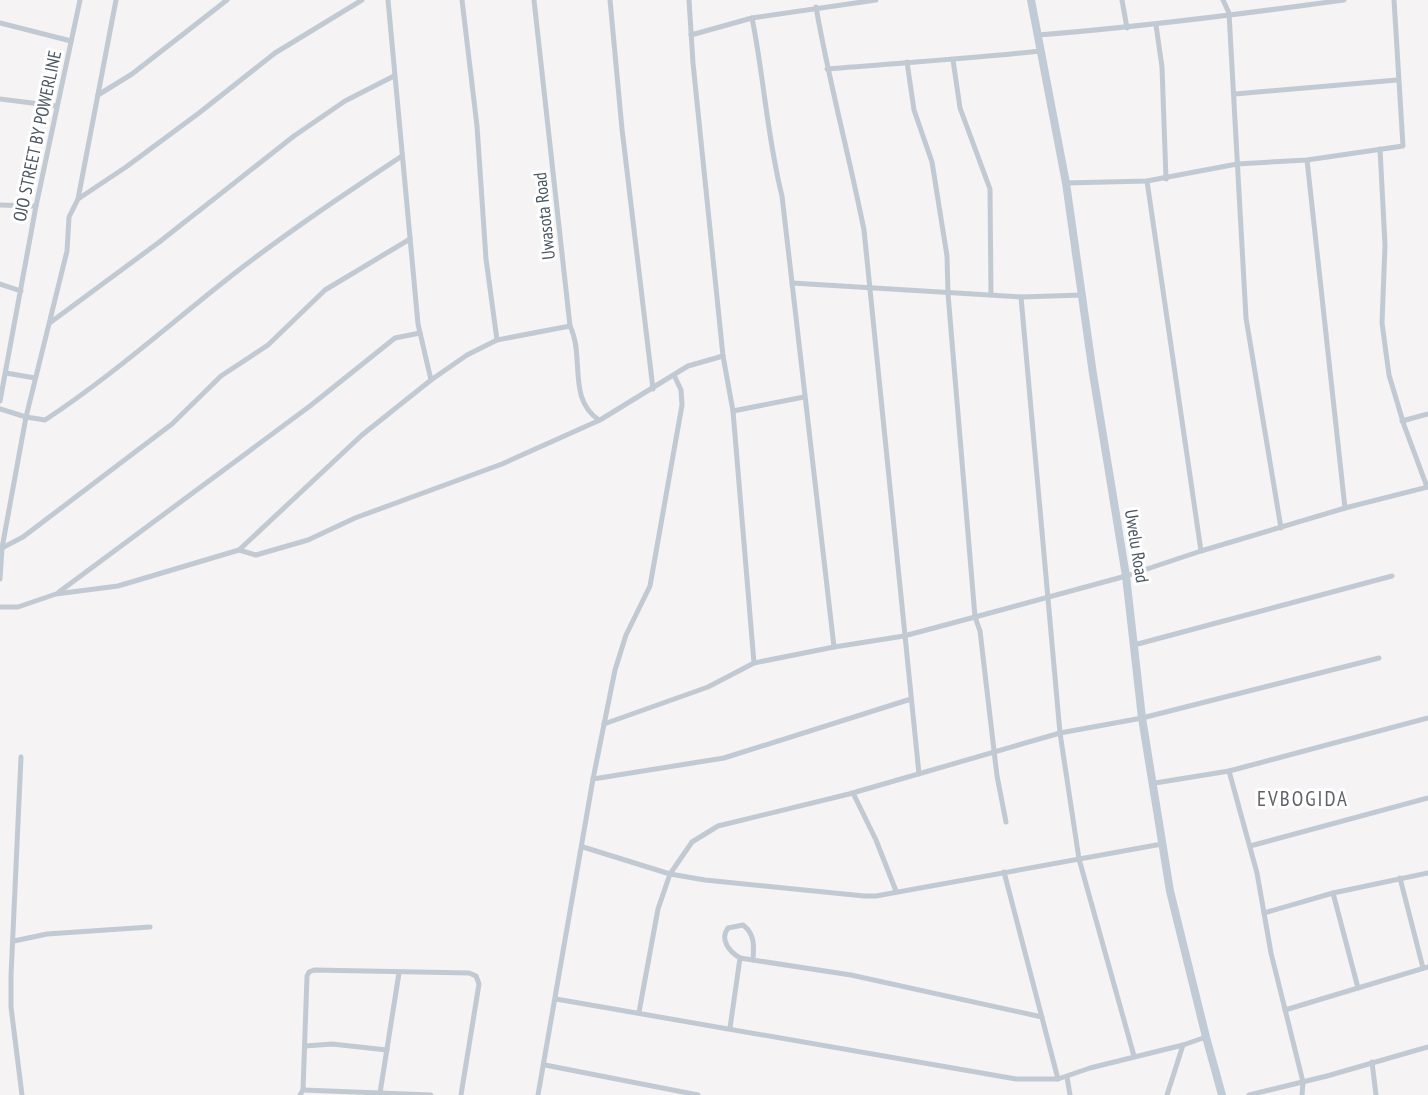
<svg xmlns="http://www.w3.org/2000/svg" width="1428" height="1095" font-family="'PT Sans Narrow',sans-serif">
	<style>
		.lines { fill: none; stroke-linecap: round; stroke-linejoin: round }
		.street { stroke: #c1cad2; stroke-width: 5 }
		.secondary { stroke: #c1cbd6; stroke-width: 8 }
		.labels { text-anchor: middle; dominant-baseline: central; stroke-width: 6; stroke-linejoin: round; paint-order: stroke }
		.street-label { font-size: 18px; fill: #4a5661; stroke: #fff }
		.quarter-label { font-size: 21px; letter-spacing: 2px; fill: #5f6368; stroke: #fff }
	</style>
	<rect width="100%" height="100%" fill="#f5f3f3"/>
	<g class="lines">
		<g class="street">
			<polyline points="388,0 418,324 431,380"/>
			<polyline points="462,0 477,126 486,259 497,340"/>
			<path d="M534,0l36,326c15,31 -3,73 29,94"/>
			<polyline points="610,0 622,129 653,389"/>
			<polyline points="689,0 693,63 723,356 733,411 754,663"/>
			<polyline points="1122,0 1127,28"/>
			<polyline points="1223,0 1229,13 1246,318 1281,528"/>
			<path d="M816,7c13,75 33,148 48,223l55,544"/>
			<path d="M752,18c12,59 15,119 30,178l52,451"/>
			<polyline points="0,23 71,41"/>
			<polyline points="1156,25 1162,67 1166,179"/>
			<polyline points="691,35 752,18 876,0"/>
			<path d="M1038,35c103,-8 204,-21 306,-35"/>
			<polyline points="953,60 960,108 990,189 991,295"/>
			<polyline points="907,62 914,110 932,162 947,256 948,294 975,617 980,631 997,776 1006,822"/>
			<path d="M827,69c71,-6 142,-10 213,-18"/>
			<polyline points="1235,94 1397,80"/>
			<polyline points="98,95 132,74 227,0"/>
			<polyline points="0,99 56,106"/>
			<polyline points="1380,149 1385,245 1382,323 1389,375 1404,425 1427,487"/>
			<polyline points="1307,160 1345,508"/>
			<polyline points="1147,181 1201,551"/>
			<polyline points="1066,183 1147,181 1237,164 1307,160 1403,146 1394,0"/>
			<polyline points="78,199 126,167 199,113 275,53 362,0"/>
			<polyline points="0,205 36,206"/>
			<polyline points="792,283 1021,297 1082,295"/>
			<polyline points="0,284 21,291"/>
			<polyline points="1021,297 1060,733 1079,859 1134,1056"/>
			<polyline points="51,322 158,243 294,136 345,101 394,76"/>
			<polyline points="6,373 35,378"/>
			<polyline points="0,401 36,206 80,0"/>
			<path d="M0,409l26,8 19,3c67,-44 127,-98 190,-147 54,-42 110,-79 167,-117"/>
			<polyline points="733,411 804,397"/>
			<polyline points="1402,421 1428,414"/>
			<polyline points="0,549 23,537 172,424 221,376 268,345 325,290 410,239"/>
			<polyline points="239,550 362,435 431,380 467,355 497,340 570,326"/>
			<polyline points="0,579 2,548 26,417 67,251 69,217 78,199 116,0"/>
			<polyline points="59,592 310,406 395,338 420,333"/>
			<polyline points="0,607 18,607 56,594 118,586 239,550 256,555 308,540 355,518 502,464 600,420 688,366 723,356"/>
			<polyline points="1134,645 1392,576"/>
			<polyline points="604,724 708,687 754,663 834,647 904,636 975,617 1126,576 1201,551 1345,508 1428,487"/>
			<polyline points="21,757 11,976 11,1007 22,1095"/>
			<polyline points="1229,771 1257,873 1271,953 1303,1082 1302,1095"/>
			<polyline points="593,779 724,758 911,699"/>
			<polyline points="1155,783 1229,771 1428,718"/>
			<polyline points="853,793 876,840 896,891"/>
			<polyline points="1250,846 1428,798"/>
			<polyline points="583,847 670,874 705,880 864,896 876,896 1162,844"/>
			<polyline points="1004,872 1058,1079"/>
			<polyline points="1400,878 1423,968"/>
			<polyline points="1333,893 1358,988"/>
			<polyline points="1264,913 1333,893 1428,873"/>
			<polyline points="14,941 47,934 150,927"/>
			<path d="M740,958c-10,-6 -21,-18 -12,-30l15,-3c12,9 11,21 10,35"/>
			<polyline points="556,999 1016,1079 1058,1079 1090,1068 1183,1045 1206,1037"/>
			<polyline points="1285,1010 1428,967"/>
			<polyline points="639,1012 658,909 670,874 692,842 718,826 849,794 1060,733 1142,718 1379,658"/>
			<polyline points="730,1028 740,958 851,975 1042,1017"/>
			<polyline points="305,1046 332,1044 387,1050"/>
			<polyline points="1372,1062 1376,1095"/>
			<polyline points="545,1065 698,1095"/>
			<polyline points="1067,1077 1070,1095"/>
			<polyline points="303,1090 431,1095"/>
			<polyline points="380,1093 399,973"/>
			<polyline points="300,1095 303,1090 307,976 309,972 314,970 469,973 476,976 479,984 461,1095"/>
			<polyline points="538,1095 593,779 615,670 626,635 650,586 682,405 681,390 674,375"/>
			<polyline points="1167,1095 1183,1045"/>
			<polyline points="1249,1095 1327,1076 1428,1047"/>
		</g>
		<polyline class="secondary" points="1031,0 1066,183 1093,374 1126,576 1142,718 1170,891 1206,1037 1222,1095"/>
	</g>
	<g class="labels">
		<g class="street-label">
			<text transform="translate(37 136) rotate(-78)">OJO STREET BY POWERLINE</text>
			<text transform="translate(544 216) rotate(-96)">Uwasota Road</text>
			<text transform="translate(1137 546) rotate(81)">Uwelu Road</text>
		</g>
		<g class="quarter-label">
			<text x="1303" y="798">EVBOGIDA</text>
		</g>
	</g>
</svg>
